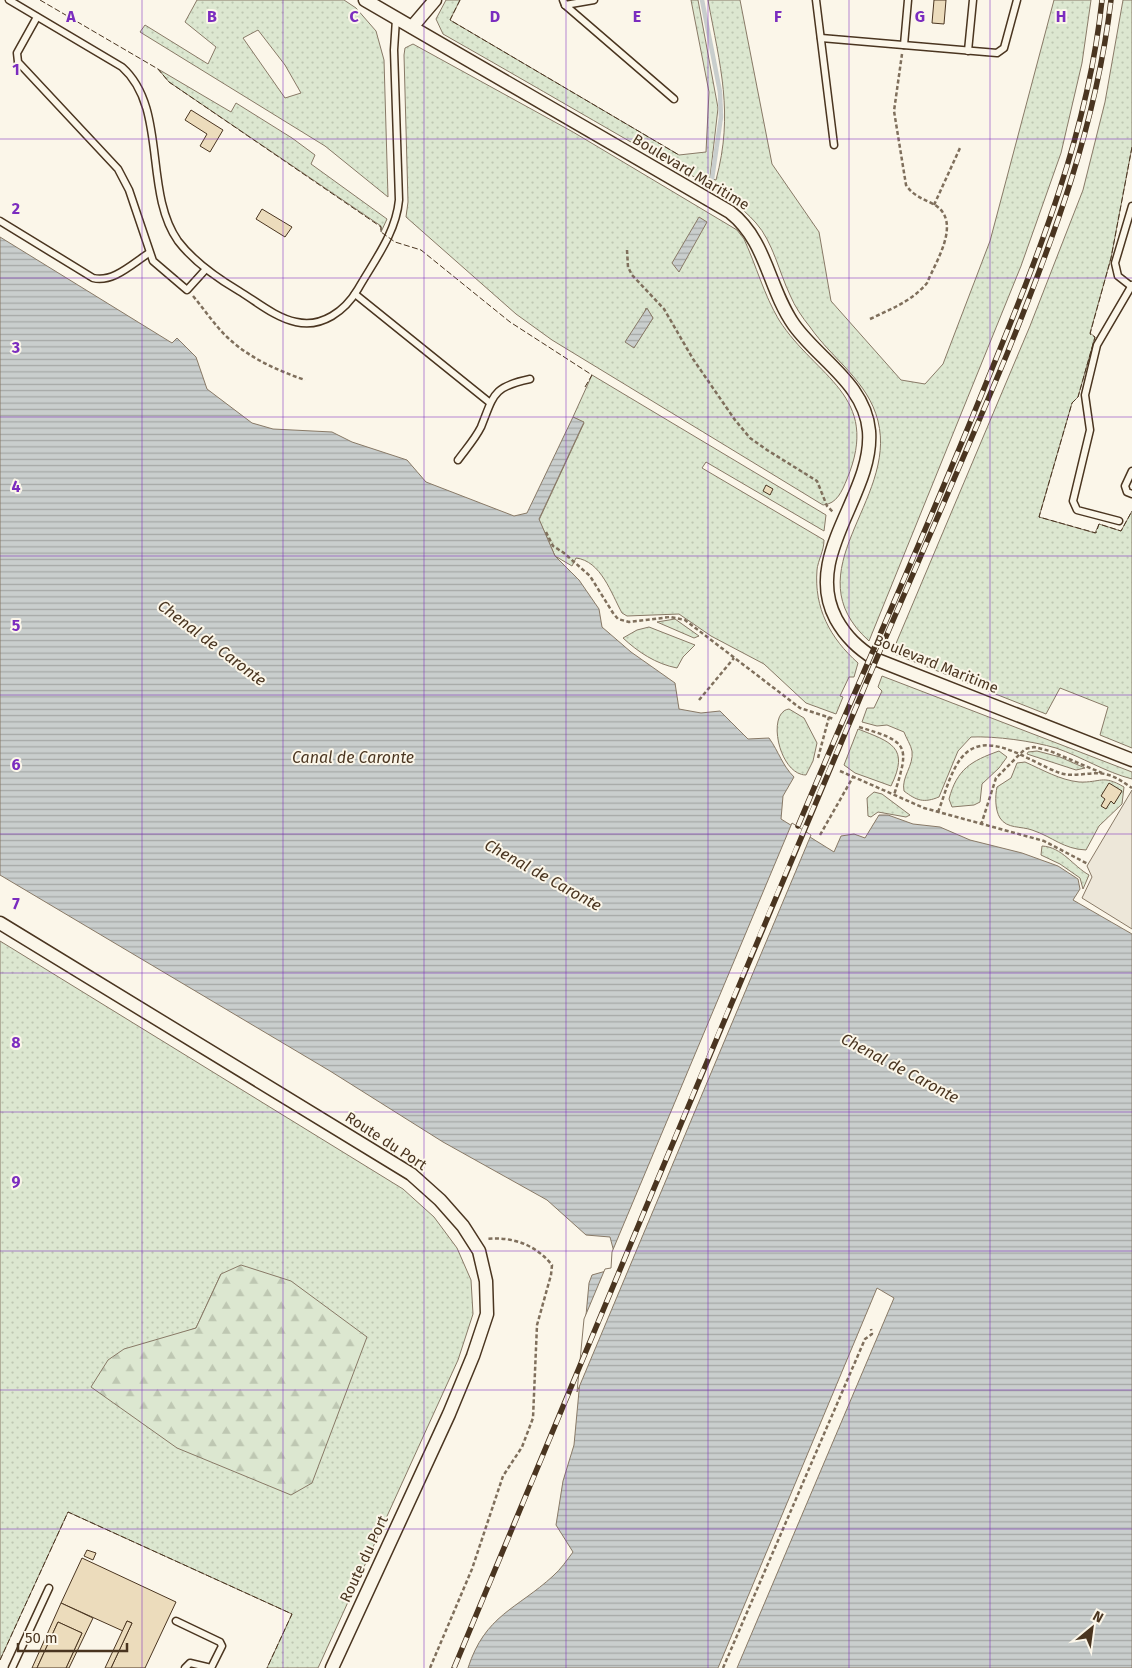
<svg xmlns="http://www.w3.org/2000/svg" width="1132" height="1668" font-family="'Fira Sans',sans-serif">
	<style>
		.grass { fill: url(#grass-dots); stroke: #887966; fill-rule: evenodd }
		.forest { fill: url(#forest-firs); stroke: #887966 }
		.parking { fill: #ede7d9; stroke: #887966 }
		.water { fill: url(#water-rules); stroke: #887966 }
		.pier { fill: #fbf6e9; stroke: #887966 }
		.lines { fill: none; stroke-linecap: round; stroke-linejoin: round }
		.stream { stroke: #c9cecd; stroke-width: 4.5 }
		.building { fill: #ecdcbc; stroke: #4a3520 }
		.lane-casing { stroke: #4a3520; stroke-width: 9 }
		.street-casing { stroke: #4a3520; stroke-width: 15 }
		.path { stroke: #7f6f5c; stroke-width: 2.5; stroke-dasharray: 4 2.5; stroke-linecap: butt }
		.lane { stroke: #fbf6e9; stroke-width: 6 }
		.street { stroke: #fbf6e9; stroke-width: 12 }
		.rail-casing { stroke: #4a3520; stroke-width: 5.5 }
		.rail { stroke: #fbf6e9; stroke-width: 4; stroke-dasharray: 11; stroke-linecap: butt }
		.fence { stroke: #4a3520; stroke-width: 1; stroke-dasharray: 6 2.5; stroke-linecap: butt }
		.grid { fill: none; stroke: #7b2cbf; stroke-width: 1; stroke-opacity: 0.55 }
		.labels { text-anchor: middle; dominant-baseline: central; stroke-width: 4; stroke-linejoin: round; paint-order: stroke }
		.street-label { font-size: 15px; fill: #4a3520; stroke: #fbf6e9 }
		.water-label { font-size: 16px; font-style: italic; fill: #4a3520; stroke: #fbf6e9 }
		.grid-label { font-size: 16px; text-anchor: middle; font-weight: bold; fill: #7b2cbf; stroke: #fbf6e9; stroke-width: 4; stroke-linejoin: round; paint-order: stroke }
	</style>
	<defs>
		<pattern id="grass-dots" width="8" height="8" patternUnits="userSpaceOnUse" patternTransform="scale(1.25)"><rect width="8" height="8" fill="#dce7d0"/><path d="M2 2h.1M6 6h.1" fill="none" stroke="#bec7b2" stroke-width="1.8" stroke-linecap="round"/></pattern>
		<pattern id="forest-firs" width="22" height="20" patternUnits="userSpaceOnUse" patternTransform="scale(1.25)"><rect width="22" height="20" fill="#dce7d0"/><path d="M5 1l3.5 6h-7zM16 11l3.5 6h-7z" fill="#bec7b2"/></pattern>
		<pattern id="water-rules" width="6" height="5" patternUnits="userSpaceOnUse" patternTransform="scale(1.25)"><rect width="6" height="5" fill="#c9cecd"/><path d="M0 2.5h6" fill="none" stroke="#a5a8a6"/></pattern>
	</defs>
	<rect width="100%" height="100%" fill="#fbf6e9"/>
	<g class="grass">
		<path d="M197,0h147l12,8 20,23 8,29 4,137 -63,-51 -185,-114 5,-7 63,39 8,-17 -31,-25zM258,30l27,35 16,28 -16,5 -42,-60z"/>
		<path d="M446,0h14l-10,20 229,135 27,-3 3,-60 -18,-92h7l20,108 -8,70 6,2c18,-67 4,-114 -8,-180h32l32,164 47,68 12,69 70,79 24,4 18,-20 47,-123 64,-241h37l-9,63 -21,90 -40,113 -152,375c-78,-70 29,-140 9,-220 -10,-40 -45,-61 -68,-94 -8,-10 -15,-20 -20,-32 -11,-23 -17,-53 -34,-72 -29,-33 -75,-52 -113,-74 -66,-38 -133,-77 -200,-115l-7,-15z"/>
		<polygon points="1123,0 1132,0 1132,147 1111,258 1090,333 1095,337 1078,397 1072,403 1039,517 1095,533 1099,524 1121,531 1132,511 1132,748 1100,735 1108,707 1060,688 1046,714 892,653 1030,326 1083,190 1105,102"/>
		<path d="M413,44l160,88 164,98 7,9c12,26 20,56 35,81 37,58 103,75 68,159 -5,12 -10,25 -24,26l-271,-165 -36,-26 -110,-97 2,-15 -4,-147 1,-7zM646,308l7,10 -19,29z"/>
		<polygon points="158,69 231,112 236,103 292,138 315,155 311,164 387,219 381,232 381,226 169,82"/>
		<path d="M592,375l234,140 -2,16 -118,-69 -4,6 122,72c0,11 -6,20 -7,30 -3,38 13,68 41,93l-4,14h-5l-9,19 3,1 -7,17 -30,-11 -42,-39 -53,-28 -32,-22 -52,2 -5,-3c-11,-20 -21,-52 -46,-55l-4,8 -17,-10 -16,-36 45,-97 -11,-6z"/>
		<polygon points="675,619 699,636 694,638 657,622"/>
		<path d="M649,627l46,18 -12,12 -6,11c-21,-4 -39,-16 -54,-30l14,-8z"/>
		<path d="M882,676l250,96v7c-27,-7 -50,-22 -76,-31 -24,-7 -60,-12 -85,-11l-13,14 -19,46c-15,6 -22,4 -35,-6 -3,-14 10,-25 8,-40 -1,-6 -6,-13 -8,-19l-17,-7 -10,1 -15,-4 5,-14h7l8,-17 -4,-4z"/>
		<path d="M789,709l15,9 13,25 -4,18 -7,14c-27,0 -40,-63 -17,-66z"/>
		<path d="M858,729c33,13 52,18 33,57l-36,-13 -11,-8z"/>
		<path d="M999,751l8,6 -8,11 -17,16 -2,18 -6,3 -22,2 -3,-8c8,-30 22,-38 50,-48z"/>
		<polygon points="1037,751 1060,757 1085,768 1076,770 1027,754 1028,752"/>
		<path d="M1025,762c18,8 35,18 54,20 22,1 23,-8 45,5l-2,17 -23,22 -13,24c-23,-1 -33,-13 -54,-20 -11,-4 -25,-1 -32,-12 -5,-8 -5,-22 -3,-31l14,-9 6,-15z"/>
		<polygon points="874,792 882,794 910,815 906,817 878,812 871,817 868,816 867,798"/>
		<path d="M1042,846c20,1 31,20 47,29l-6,14 -3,-11 -20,-14 -19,-9z"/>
		<path d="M0,941l403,248 31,28 23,31 14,32 2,34 -15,46 -140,308h-51l25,-54 -224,-102 -68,148zM221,1274l-44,174 -9,-110 28,-10z"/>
	</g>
	<polygon class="forest" points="241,1265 291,1281 367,1337 312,1483 291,1495 177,1448 91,1387 108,1360 124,1349 196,1328 221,1274"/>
	<polygon class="parking" points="1132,790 1132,929 1082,898 1092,877 1087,866"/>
	<g class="water">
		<polygon points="699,217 707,222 679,272 672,263"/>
		<path d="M0,237l172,106 5,-5 19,19 11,32 45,34 21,6 59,3 20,10 55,18 19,22 88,34 13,-3 46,-96 11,5 -45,97 16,37 24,24 20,29 3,18 29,25 44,31 4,26 22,4 19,-2 28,28 21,-1c10,14 13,27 25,39l-11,19 -2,23 53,33 7,-16 13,-2 11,4 14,-23h9l25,9 27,3 30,13 52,13 36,13 20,13 2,10 -7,11 59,34v734h-395l157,-370 -17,-10 -159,380h-250c17,-53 49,-59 85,-92 8,-7 14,-16 20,-24l-17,-27 7,-44 11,-36 15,-162 3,-8 21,-6 1,-17 -4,-15 -24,-2 -39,-35 -104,-58 -113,-71 -330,-196z"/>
		<polygon points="647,308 653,318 634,348 625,342"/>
	</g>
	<polygon class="pier" points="792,823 811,835 577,1392 584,1319 605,1269 611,1268 612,1252"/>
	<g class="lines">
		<polyline class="stream" points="702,0 720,92 721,117 712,179"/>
	</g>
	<g class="building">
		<polygon points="934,0 946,0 944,24 932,23"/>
		<polygon points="191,110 223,130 210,152 200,146 207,134 185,120"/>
		<polygon points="262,209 292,227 285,237 256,219"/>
		<polygon points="766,485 773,489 770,495 763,491"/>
		<polygon points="1109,783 1122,791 1114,804 1111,801 1106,809 1101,806 1105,799 1101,796"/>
		<polygon points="87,1550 96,1553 93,1560 84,1556"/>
		<polygon points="82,1558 176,1602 145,1668 111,1668 132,1623 127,1621 123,1631 61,1603"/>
		<polygon points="61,1603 93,1618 69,1668 66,1668 82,1633 58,1622 37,1668 32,1668"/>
		<polygon points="127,1621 132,1623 111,1668 105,1668"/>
		<polygon points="58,1622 82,1633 66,1668 37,1668"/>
	</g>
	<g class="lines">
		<g class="lane-casing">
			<g id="lane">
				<path d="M9,0l113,67c46,41 21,124 56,174 16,21 39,37 61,50 18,11 37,27 57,31 26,6 49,-11 62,-33 16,-28 38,-56 41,-89l-5,-150 2,-31"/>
				<polyline points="563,0 565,5 674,99"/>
				<polyline points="816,0 834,145"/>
				<polyline points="565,5 594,0"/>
				<polyline points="37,17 17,53 18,62 118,169 129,190 153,261 187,290 206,269"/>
				<polyline points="821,38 997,53 1004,48 1017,0"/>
				<polyline points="904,45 908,0"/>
				<polyline points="968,51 973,0"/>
				<polyline points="1132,206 1115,263 1118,276 1132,287"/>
				<path d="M0,221l93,57c20,5 39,-14 56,-25"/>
				<polyline points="355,294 489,402"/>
				<path d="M458,460c8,-11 17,-21 23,-33 13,-32 11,-40 49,-48"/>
				<polyline points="1132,471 1125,486 1127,492 1132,494"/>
				<polyline points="1119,521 1077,510 1073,501 1090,430 1085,395 1097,345 1132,285"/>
				<polyline points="176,1621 220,1642 222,1646 211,1668 190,1663 185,1668"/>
				<polyline points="12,1668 49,1588"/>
			</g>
		</g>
		<g class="street-casing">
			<g id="street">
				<path d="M365,0l365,212c37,29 38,76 64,113 25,35 71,59 75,106 5,64 -67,124 -33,188 10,18 22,29 39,40l257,101"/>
				<polyline points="412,27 435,0"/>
				<polyline points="0,923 411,1174 440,1200 463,1226 479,1251 486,1281 487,1314 473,1356 449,1414 332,1668"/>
			</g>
		</g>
		<g class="path">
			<polyline points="934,205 960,148"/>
			<polyline points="627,250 628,267 632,275 664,309 693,359 735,420 750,438 767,450 817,481 827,506 833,512"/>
			<path d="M193,296c11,13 20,27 32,39 22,22 51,35 80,45"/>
			<path d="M870,319c21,-10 42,-18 57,-36 9,-22 35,-61 8,-78 -11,-6 -22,-9 -29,-20l-12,-74 8,-57"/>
			<polyline points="546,532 553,546 564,553 590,576 613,613 618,619 629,622 670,617 685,620 800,708 834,719"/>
			<polyline points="699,700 734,658"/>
			<path d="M859,727c50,15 51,18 35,68"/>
			<polyline points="818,758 829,717"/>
			<polyline points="840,771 924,808 1044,841 1088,864"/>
			<path d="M938,812c6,-15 10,-32 18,-46 24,-45 72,-4 104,7 15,5 30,-2 45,1 10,2 18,8 27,14"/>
			<polyline points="981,825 996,778 1025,749 1034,747 1050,751 1102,773"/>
			<polyline points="820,835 853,777"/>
			<path d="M430,1668l42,-99 31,-93 19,-29 11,-29 4,-93 14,-50 1,-10c-16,-20 -40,-29 -66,-26"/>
			<polyline points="723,1668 865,1339 872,1334 871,1329"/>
		</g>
		<use href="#lane" class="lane"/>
		<use href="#street" class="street"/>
		<g class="rail-casing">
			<g id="rail">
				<path d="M798,826c62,-148 129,-296 189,-445 50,-123 101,-247 115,-381"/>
				<path d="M454,1668c137,-327 272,-656 411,-982 47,-111 96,-221 142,-332 47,-117 89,-228 104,-354"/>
			</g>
		</g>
		<use href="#rail" class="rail"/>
		<g class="fence">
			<polyline points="40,0 158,69 169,82 381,227 381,232 395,242 421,250 510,322 592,375 585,387"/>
			<polyline points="460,0 450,20 679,155"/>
			<polyline points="1132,147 1111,258 1090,334 1095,337 1078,397 1072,403 1039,517 1096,533 1099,524 1121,531 1132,511"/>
			<polyline points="0,1660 68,1512 292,1614 267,1668"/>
		</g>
	</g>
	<path class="grid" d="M142,0v1668M283,0v1668M424,0v1668M566,0v1668M708,0v1668M849,0v1668M990,0v1668M0,139h1132M0,278h1132M0,417h1132M0,556h1132M0,695h1132M0,834h1132M0,973h1132M0,1112h1132M0,1251h1132M0,1390h1132M0,1529h1132"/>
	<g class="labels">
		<g class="street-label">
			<text transform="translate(691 172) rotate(31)">Boulevard Maritime</text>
			<text transform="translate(936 664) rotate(22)">Boulevard Maritime</text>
			<text transform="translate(386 1141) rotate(33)">Route du Port</text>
			<text transform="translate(364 1559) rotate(-65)">Route du Port</text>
		</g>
		<g class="water-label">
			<text transform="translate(212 643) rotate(37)">Chenal de Caronte</text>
			<text x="353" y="757">Canal de Caronte</text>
			<text transform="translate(543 875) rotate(29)">Chenal de Caronte</text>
			<text transform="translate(900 1068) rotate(28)">Chenal de Caronte</text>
		</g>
	</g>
	<g class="grid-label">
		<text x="71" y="22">A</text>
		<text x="212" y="22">B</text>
		<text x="354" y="22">C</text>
		<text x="495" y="22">D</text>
		<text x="637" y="22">E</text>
		<text x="778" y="22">F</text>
		<text x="920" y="22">G</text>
		<text x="1061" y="22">H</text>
		<text x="16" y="75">1</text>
		<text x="16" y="214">2</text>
		<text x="16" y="353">3</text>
		<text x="16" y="492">4</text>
		<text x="16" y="631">5</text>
		<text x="16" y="770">6</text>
		<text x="16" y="909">7</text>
		<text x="16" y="1048">8</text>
		<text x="16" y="1187">9</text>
	</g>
	<g transform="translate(1092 1628) rotate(29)" stroke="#fbf6e9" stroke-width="4" paint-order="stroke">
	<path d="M0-4L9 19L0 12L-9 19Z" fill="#4a3520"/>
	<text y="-8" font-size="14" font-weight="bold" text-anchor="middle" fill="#4a3520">N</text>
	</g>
	<path d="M18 1643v8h109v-8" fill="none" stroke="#4a3520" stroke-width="2.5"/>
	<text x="25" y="1643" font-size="15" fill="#4a3520" stroke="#fbf6e9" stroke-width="4" paint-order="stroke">50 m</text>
</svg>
